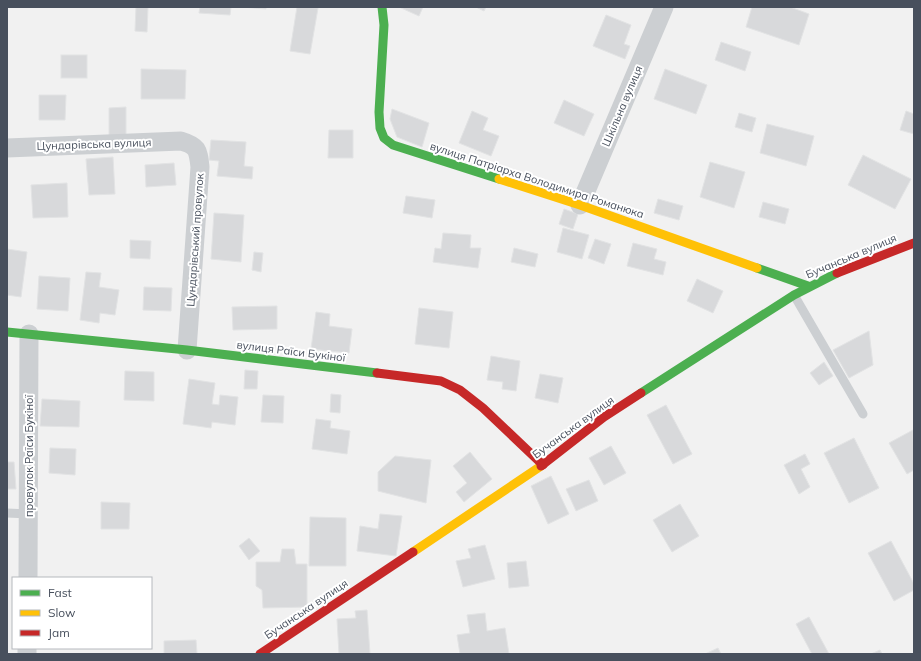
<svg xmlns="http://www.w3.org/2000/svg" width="921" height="661" font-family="Mulish,sans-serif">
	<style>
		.building { fill: #d8d9db; stroke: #e2e3e4 }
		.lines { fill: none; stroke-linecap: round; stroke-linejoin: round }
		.lane { stroke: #cccfd2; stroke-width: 9 }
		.street { stroke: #cccfd2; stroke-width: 19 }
		.fast { stroke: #4caf50; stroke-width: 9 }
		.slow { stroke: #ffc107; stroke-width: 9 }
		.jam { stroke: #c62828; stroke-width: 9 }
		.labels { text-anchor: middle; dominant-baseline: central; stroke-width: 4; stroke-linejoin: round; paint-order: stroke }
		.street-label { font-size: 11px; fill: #48505d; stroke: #fff }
	</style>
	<rect width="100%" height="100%" fill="#f1f1f1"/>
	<g class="building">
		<polygon points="136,7 148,7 147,32 135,31"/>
		<polygon points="200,7 231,7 230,15 199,13"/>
		<polygon points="242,7 266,7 266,9"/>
		<polygon points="297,7 318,8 310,54 290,51"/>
		<polygon points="399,7 423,7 419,16"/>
		<polygon points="476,7 486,7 484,11"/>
		<polygon points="752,7 790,7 809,14 799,45 746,27"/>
		<polygon points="606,15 631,25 624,44 630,46 625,59 593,46"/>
		<polygon points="721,42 751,52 745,71 715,60"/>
		<rect x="61" y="55" width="26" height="23"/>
		<polygon points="141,69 186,70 185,99 141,99"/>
		<polygon points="665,69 707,85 696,114 654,99"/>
		<polygon points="39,95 66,95 65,120 39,120"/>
		<polygon points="564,100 594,114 584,136 554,123"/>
		<polygon points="126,107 126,136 109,136 109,108"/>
		<polygon points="392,109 429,123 422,147 397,137 390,119"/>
		<polygon points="472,111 488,118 483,130 499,136 491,156 459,143"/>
		<polygon points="906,111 914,114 914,134 900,130"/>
		<polygon points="739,113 756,118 752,132 735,127"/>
		<polygon points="767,124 814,136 806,166 760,153"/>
		<polygon points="329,130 353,130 353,158 328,158"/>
		<polygon points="211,140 246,142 244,166 253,167 252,179 217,176 219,161 209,160"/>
		<polygon points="863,155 911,179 895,209 848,185"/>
		<polygon points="113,157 115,194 89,195 86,159"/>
		<polygon points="710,162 745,172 734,208 700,197"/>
		<polygon points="174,163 176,185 146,187 145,165"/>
		<polygon points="67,183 68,217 33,218 31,185"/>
		<polygon points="406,196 435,200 432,218 403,213"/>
		<polygon points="658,199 683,206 679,220 654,213"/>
		<polygon points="763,202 789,209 785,224 759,217"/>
		<polygon points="564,209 578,214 573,229 559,224"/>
		<polygon points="214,213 244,215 241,262 211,259"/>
		<polygon points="563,228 589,235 582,259 557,252"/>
		<polygon points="443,233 471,235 470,248 481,248 478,268 433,262 435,248 441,249"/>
		<polygon points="595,239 611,244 604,264 588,258"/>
		<polygon points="130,240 151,241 150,259 130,258"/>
		<polygon points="633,243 657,249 654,259 666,262 663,275 627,266"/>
		<polygon points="514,248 538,254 535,267 511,262"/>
		<polygon points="7,249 27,252 21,297 7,295"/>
		<polygon points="254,252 263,253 261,272 252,270"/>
		<polygon points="86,272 101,273 99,287 119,290 115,315 100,313 99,323 80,320"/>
		<polygon points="39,276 70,278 68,311 37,309"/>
		<polygon points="697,279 723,291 713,313 687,301"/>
		<polygon points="144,287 172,288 171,311 143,310"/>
		<polygon points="277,306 277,329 233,330 232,307"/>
		<polygon points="419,308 453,312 449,348 415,344"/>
		<polygon points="316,312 330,314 329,326 352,329 349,353 311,349"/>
		<polygon points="869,331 873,365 849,378 833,350"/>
		<polygon points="491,356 520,361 516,391 502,389 503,382 487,380"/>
		<polygon points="824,362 833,376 819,385 810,373"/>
		<polygon points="245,370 258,371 257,389 244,389"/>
		<polygon points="125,371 154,372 154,401 124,400"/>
		<polygon points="540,374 563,378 558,403 535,398"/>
		<polygon points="189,379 215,383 212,404 219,405 220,395 238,397 235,425 212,422 211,428 183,424"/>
		<polygon points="331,394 341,395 340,413 330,412"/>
		<polygon points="263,395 284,396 283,423 261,422"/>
		<polygon points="42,399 80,401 79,427 40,426"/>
		<polygon points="666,405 692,454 673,464 647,415"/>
		<polygon points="316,419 331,421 330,428 350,431 347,454 312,449"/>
		<polygon points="913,430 914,470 907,474 889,443"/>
		<polygon points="854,438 879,488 849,503 824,453"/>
		<polygon points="611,446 626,473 604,485 589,458"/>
		<polygon points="50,448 76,449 75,475 49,473"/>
		<polygon points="470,452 492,479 464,502 456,492 467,483 453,466"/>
		<polygon points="805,454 810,464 801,469 810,487 799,494 784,465"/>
		<polygon points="395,456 431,460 426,503 378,491 378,472"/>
		<polygon points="7,462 14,462 16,489 7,489"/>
		<polygon points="551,476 569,514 548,524 531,486"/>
		<polygon points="589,480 598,501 576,511 566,489"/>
		<polygon points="101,502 130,503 129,529 101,529"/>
		<polygon points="680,504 699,536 672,552 653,520"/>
		<polygon points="380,514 402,516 396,556 357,551 360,526 378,529"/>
		<polygon points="310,517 346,518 346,566 309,566"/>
		<polygon points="249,538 260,551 249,560 239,546"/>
		<polygon points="891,541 914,584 914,590 894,601 868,553"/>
		<polygon points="485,545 495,579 463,587 456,561 471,558 468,549"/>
		<polygon points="282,549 294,549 296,564 307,564 307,607 263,608 262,590 256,586 256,562 280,562"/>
		<polygon points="526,561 529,586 509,588 507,563"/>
		<polygon points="367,610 370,654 339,654 337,619 356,618 355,611"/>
		<polygon points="485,613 487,631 505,628 509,654 460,654 457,635 470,633 467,615"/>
		<polygon points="809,617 829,654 812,654 796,624"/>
		<polygon points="196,640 197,654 164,654 164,641"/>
		<polygon points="718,648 721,654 705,654"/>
		<polygon points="880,650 882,654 871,654"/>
	</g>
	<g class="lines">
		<g class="lane">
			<polyline points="794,295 863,414"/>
			<polyline points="7,513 29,514"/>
		</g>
		<g class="street">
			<path d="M7,148l174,-7c17,5 17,9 19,26l-13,183"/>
			<polyline points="580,205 664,7"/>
			<polyline points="28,578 29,334"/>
			<polyline points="27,654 27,648"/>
		</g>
		<g class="fast">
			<polyline points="382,7 384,25 379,112 380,128 384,138 393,145 499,179"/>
			<polyline points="757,268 808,286"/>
			<polyline points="7,332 187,350 377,373"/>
			<polyline points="641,393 794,295 837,273"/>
		</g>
		<g class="slow">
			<polyline points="499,179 580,205 757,268"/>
			<polyline points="413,552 541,466"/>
		</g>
		<g class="jam">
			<polyline points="837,273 914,243"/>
			<polyline points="377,373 441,381 460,390 483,408 543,465"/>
			<polyline points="541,466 604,417 641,393"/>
			<polyline points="260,654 413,552"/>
		</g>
	</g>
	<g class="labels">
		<g class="street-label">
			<text transform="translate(622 106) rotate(-67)">Шкільна вулиця</text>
			<text transform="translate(94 144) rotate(-2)">Цундарівська вулиця</text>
			<text transform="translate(537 180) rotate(18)">вулиця Патріарха Володимира Романюка</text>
			<text transform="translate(195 240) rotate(-86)">Цундарівський провулок</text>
			<text transform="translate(851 256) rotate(-23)">Бучанська вулиця</text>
			<text transform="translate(291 351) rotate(7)">вулиця Раїси Букіної</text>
			<text transform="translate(573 427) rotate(-36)">Бучанська вулиця</text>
			<text transform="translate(29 456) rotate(-90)">провулок Раїси Букіної</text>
			<text transform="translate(306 609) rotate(-34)">Бучанська вулиця</text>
		</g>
	</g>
	<rect width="921" height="661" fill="none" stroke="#48505d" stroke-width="16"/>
	<rect x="12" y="577" width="140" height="72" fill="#ffffff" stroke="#b6b9be"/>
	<rect x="20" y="590" width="20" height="6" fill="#4caf50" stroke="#b6b9be"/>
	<text x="48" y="597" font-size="12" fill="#48505d">Fast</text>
	<rect x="20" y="610" width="20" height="6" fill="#ffc107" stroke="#b6b9be"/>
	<text x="48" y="617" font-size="12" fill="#48505d">Slow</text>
	<rect x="20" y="630" width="20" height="6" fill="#c62828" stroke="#b6b9be"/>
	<text x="48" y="637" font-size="12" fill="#48505d">Jam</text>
</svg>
